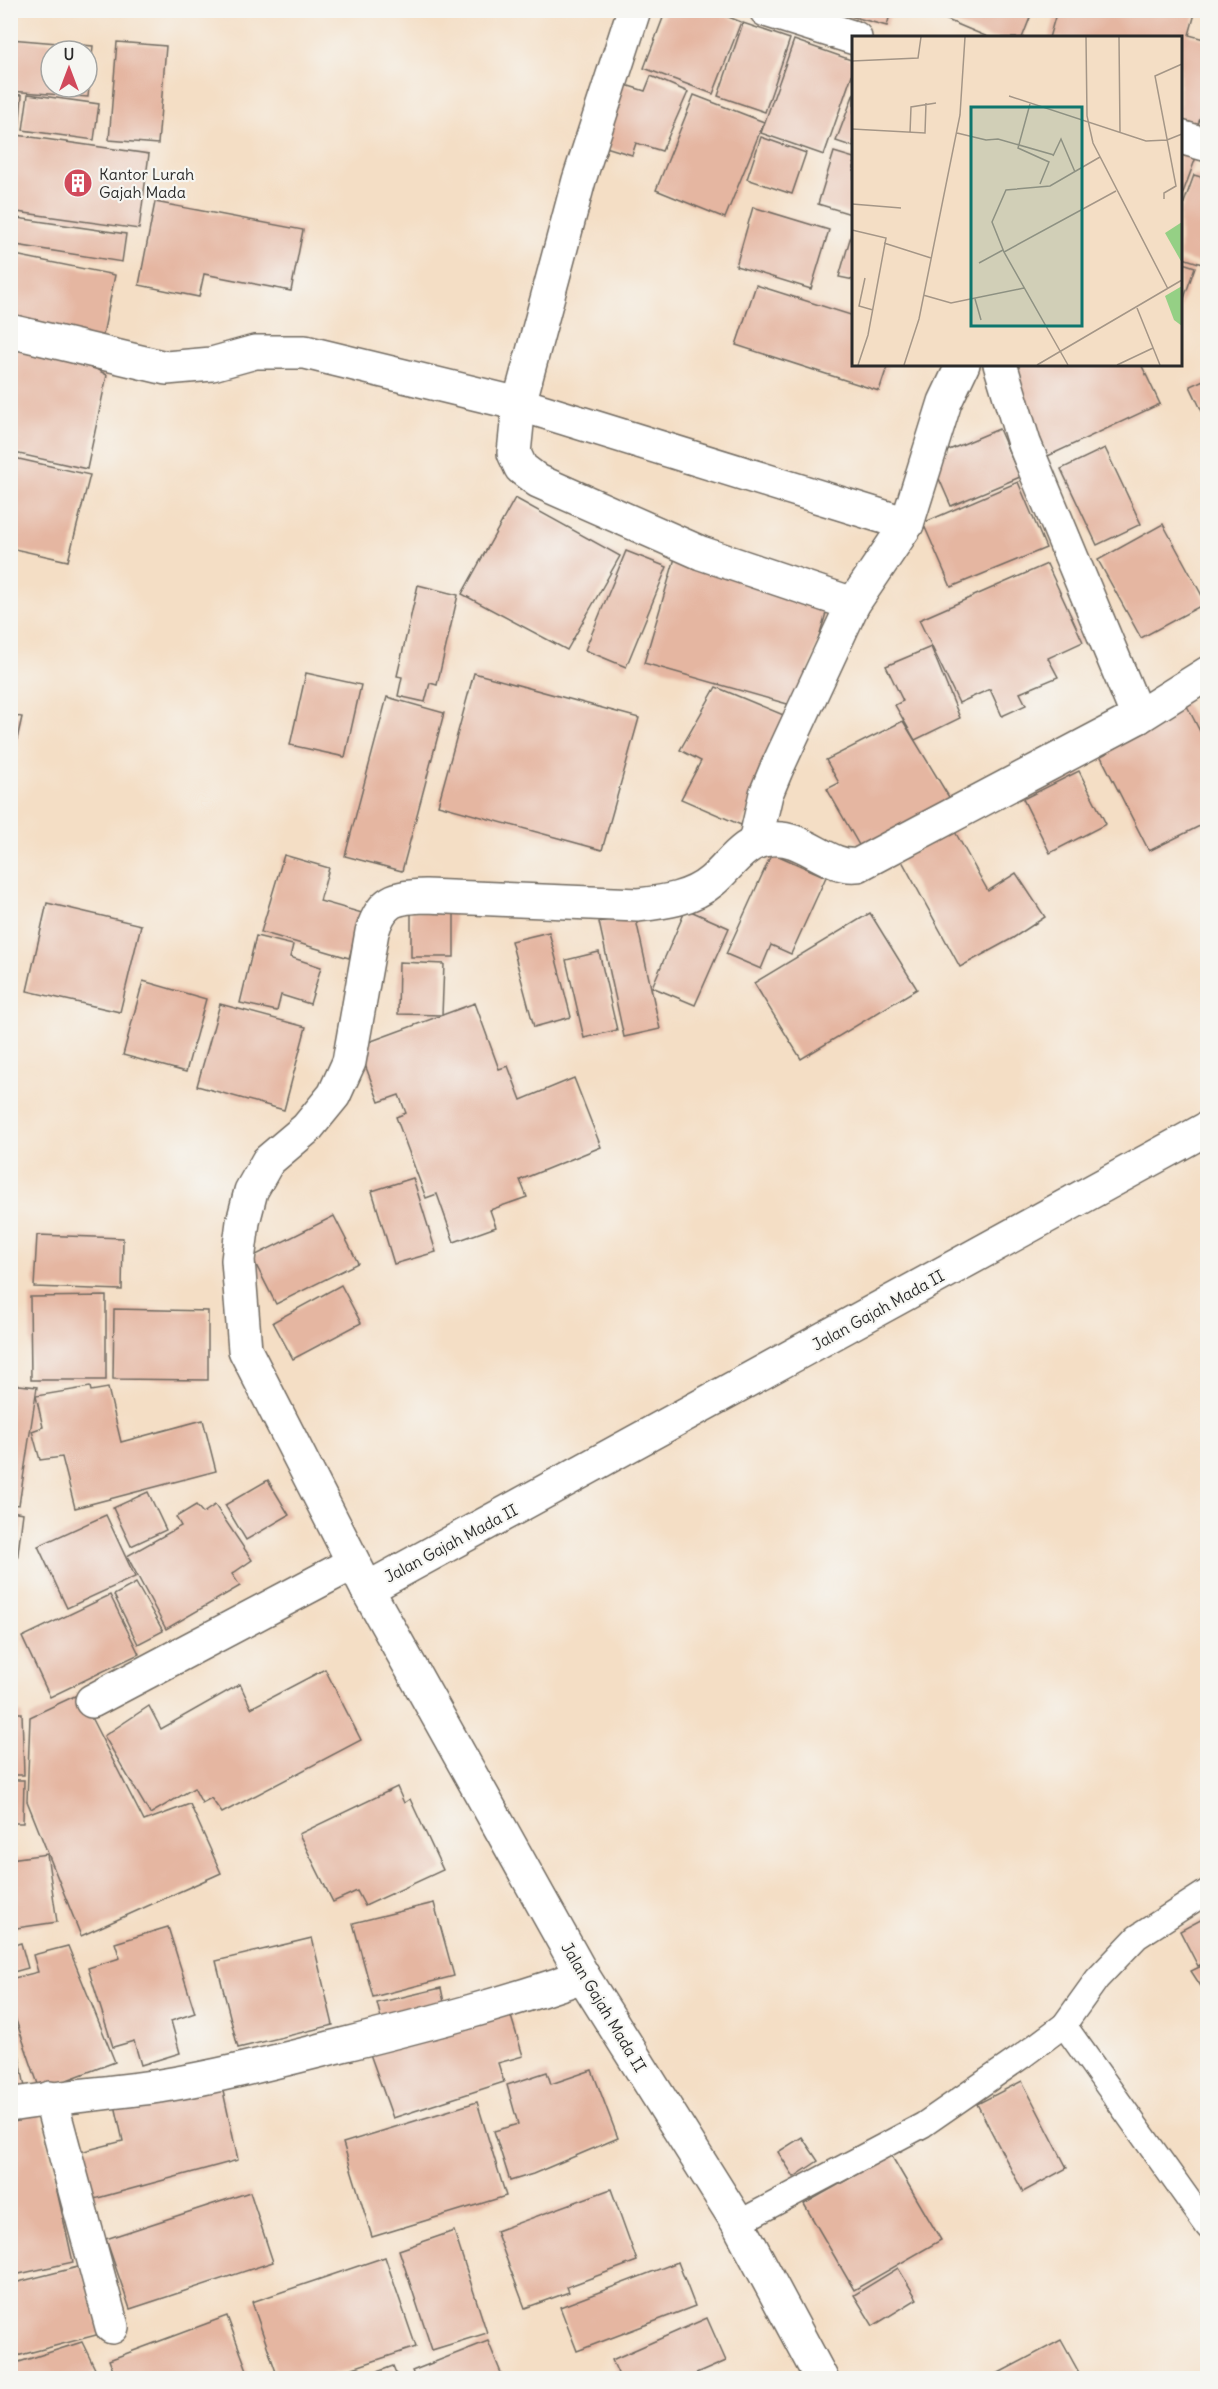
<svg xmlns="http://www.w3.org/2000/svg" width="1218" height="2389" font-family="Delius,sans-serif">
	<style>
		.building { fill: #e5b6a1; fill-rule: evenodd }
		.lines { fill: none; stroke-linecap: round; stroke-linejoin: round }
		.lane-casing { stroke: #716a61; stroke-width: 27 }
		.street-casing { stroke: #716a61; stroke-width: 36 }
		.lane { stroke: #fff; stroke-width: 24 }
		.street { stroke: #fff; stroke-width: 33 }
		.labels { text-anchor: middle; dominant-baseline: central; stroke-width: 4.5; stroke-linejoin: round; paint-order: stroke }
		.poi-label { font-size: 16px; fill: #2b2b2b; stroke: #f6f6f2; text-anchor: start }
		.street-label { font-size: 16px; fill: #2b2b2b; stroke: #f6f6f2 }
		.inset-road { fill: none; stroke: #a49687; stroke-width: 1.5 }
		.view { fill: #0f766e; fill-opacity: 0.15; stroke: #0f766e; stroke-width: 3 }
		.inset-edge { fill: none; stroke: #2b2b2b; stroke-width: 3 }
	</style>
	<rect width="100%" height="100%" fill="#f6f6f2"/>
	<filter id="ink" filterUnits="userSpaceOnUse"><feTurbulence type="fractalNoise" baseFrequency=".0167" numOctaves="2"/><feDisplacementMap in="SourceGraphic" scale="12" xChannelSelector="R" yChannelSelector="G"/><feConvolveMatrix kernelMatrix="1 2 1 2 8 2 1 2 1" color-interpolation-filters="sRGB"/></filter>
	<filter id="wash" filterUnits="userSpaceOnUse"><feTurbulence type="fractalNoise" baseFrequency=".008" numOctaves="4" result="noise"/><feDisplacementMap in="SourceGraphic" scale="24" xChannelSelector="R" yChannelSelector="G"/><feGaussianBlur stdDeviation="1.35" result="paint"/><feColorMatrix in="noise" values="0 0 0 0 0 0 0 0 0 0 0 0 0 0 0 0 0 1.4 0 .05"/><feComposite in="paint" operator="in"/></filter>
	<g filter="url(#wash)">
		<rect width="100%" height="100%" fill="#f4dec5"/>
		<g id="blocks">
			<g class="building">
				<polygon points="666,10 711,10 741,22 713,94 644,68"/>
				<polygon points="828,10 891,10 887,26"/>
				<polygon points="949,10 1033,10 1022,38 990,38 945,19"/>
				<polygon points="1057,10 1196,10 1189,35 1208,40 1208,92 1198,125 1180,120 1180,38 1049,38"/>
				<polygon points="743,23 790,39 765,112 718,96"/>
				<path d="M10,39l83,7 -5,51 -78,-6zM51,51h36v36h-36z"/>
				<polygon points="794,40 854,61 854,69 824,155 761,133"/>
				<polygon points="117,42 166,46 158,144 109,140"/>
				<polygon points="651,76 688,92 662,151 636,143 632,155 596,144 616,82 645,91"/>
				<polygon points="854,93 854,147 836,141"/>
				<polygon points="10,94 22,95 19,131 10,130"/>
				<polygon points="28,94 99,104 94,140 23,130"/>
				<polygon points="694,95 764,122 725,218 656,190"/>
				<polygon points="10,134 149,154 139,229 10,211"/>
				<polygon points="761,137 806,153 792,194 747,179"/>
				<polygon points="1180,145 1198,152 1181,198 1180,198"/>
				<polygon points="834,152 854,158 854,215 818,204"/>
				<polygon points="1194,175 1208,179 1208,266 1180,257 1180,214"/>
				<polygon points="155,202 303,230 291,291 204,274 199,297 139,285"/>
				<polygon points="753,207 829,230 811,289 736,266"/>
				<polygon points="10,217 126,234 122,262 10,244"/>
				<polygon points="854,225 854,280 839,277"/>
				<polygon points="10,254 115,275 101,345 10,327"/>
				<polygon points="1180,262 1195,267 1181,307 1180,307"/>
				<polygon points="756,285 854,316 854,364 888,364 879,391 736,345"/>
				<polygon points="10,348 94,368 107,375 87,469 10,452"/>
				<polygon points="1022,364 1141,364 1160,404 1048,456 1008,371"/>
				<polygon points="1208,378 1208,424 1190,386"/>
				<polygon points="999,429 1020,477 951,506 930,458"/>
				<polygon points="1105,448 1141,524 1097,545 1061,469"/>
				<polygon points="10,457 90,475 68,561 10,548"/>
				<polygon points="1018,482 1046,548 951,587 923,523"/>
				<polygon points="515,498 620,556 567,650 462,594"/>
				<polygon points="1163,524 1206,603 1141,638 1098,560"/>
				<polygon points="626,551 667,567 626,667 585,650"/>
				<polygon points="675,558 829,603 798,707 644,663"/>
				<polygon points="1047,564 1083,642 1048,658 1058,677 1020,693 1026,705 1002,716 990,689 959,703 919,620"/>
				<polygon points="418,585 458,595 437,685 430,683 425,702 398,696 402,677 397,676"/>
				<polygon points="931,647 960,718 915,740 895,705 903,701 886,666"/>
				<polygon points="306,673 361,685 345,757 290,745"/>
				<polygon points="474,673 639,718 602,850 438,805"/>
				<polygon points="716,687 793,719 741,825 681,799 701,761 680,750"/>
				<polygon points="387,697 444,713 402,871 345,856"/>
				<polygon points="1185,702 1208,747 1208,822 1149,851 1096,747"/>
				<polygon points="10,715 22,717 13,757 10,757"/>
				<polygon points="903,721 955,807 863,852 827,789 839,783 826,760"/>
				<polygon points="1079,771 1106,824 1050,853 1023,799"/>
				<polygon points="954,830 988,891 1016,873 1045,917 1013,938 960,967 901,859"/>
				<polygon points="772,853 826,877 791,954 771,945 761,969 726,954"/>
				<polygon points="284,855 329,868 320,901 362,913 349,958 261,932"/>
				<polygon points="47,903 141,925 120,1012 27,991"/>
				<polygon points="686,909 729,928 695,1005 652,987"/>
				<rect x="411" y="911" width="43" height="46"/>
				<polygon points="870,913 917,989 801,1059 754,983"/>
				<polygon points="635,915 660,1029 624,1037 599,922"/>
				<polygon points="549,932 571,1017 534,1027 511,941"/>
				<polygon points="256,936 293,945 290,957 321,967 310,1004 281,995 277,1011 240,1003"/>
				<polygon points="599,952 617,1030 584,1038 566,960"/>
				<polygon points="399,962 444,964 442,1015 398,1014"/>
				<polygon points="143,981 206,999 186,1072 123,1055"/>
				<polygon points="475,1003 499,1069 508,1066 521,1100 574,1078 601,1147 520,1180 527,1197 490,1210 496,1227 454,1242 437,1194 426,1198 396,1117 406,1113 399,1095 379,1102 358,1046"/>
				<polygon points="220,1004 306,1027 284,1110 197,1086"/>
				<polygon points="413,1178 436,1252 394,1264 372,1191"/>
				<polygon points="334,1216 358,1263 276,1304 252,1257"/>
				<polygon points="37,1235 123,1238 122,1290 34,1287"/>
				<polygon points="341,1285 361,1323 293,1359 273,1322"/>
				<polygon points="106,1296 106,1380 31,1380 30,1297"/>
				<polygon points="114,1309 208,1311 208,1380 113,1379"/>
				<polygon points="10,1384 37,1387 19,1505 10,1504"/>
				<polygon points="90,1387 91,1391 108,1388 121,1442 203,1420 216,1471 75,1508 62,1457 40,1460 32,1431 43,1427 36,1396"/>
				<polygon points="268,1480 289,1515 246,1540 225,1505"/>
				<polygon points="148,1492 166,1530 131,1546 113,1508"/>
				<polygon points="196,1505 203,1513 215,1505 252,1560 232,1574 240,1586 166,1629 127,1556 181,1526 176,1517"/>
				<polygon points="10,1511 23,1513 12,1601 10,1601"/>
				<polygon points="106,1515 135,1577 67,1608 38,1546"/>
				<polygon points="136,1583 163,1631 138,1644 114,1595"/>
				<polygon points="110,1595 139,1654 50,1697 22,1637"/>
				<polygon points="325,1669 361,1740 222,1813 211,1798 202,1803 194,1788 150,1814 104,1736 149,1706 161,1729 240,1684 251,1708"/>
				<polygon points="79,1694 144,1821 190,1804 221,1873 81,1936 27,1801 30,1717"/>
				<polygon points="10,1713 22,1713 24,1775 10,1775"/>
				<polygon points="10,1780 24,1780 23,1823 10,1823"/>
				<polygon points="397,1787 404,1803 410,1799 443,1870 365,1906 357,1891 333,1902 299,1834"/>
				<polygon points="47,1854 57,1922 10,1929 10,1859"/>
				<polygon points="434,1903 454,1976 373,1997 353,1923"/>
				<polygon points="1208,1916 1208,1961 1198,1966 1180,1931"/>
				<polygon points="168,1927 195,2013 171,2021 180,2053 141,2065 134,2041 113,2047 88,1968 120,1958 115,1943"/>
				<polygon points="312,1938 333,2025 238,2048 216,1961"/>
				<polygon points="21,1943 28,1968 10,1973 10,1946"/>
				<polygon points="68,1946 115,2062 40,2090 10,2003 10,1979 38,1972 33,1955"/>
				<polygon points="1208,1963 1208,1997 1191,1971"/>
				<polygon points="441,1988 445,2007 382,2022 377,2003"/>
				<polygon points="510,2013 523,2056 498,2063 504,2082 393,2118 370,2054"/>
				<polygon points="10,2026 14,2026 26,2093 10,2095"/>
				<polygon points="592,2070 618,2138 533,2174 510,2181 494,2131 518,2124 507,2085 547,2072 551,2084"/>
				<polygon points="1022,2081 1067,2168 1023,2192 977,2104"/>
				<polygon points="221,2082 238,2160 94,2199 80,2152 123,2141 115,2105"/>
				<polygon points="477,2102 506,2196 372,2237 343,2143"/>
				<polygon points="38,2107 73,2262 10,2276 10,2113"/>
				<polygon points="802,2137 818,2161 794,2177 778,2152"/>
				<polygon points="891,2155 941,2240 854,2290 804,2204"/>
				<polygon points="611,2189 637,2261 567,2287 569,2292 525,2308 496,2231"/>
				<polygon points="250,2192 273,2262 130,2309 106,2239"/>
				<polygon points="454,2231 487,2333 432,2350 399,2250"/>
				<polygon points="385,2257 416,2347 323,2378 278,2378 252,2302"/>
				<polygon points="678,2262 695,2306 577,2351 560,2307"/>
				<polygon points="82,2266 100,2334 17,2356 10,2332 10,2284"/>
				<polygon points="898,2268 917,2299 873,2326 854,2295"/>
				<polygon points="227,2316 250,2378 116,2378 109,2360"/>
				<polygon points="707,2318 726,2361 687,2378 620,2378 612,2360"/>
				<polygon points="1061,2340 1082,2378 995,2378 993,2376"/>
				<polygon points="488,2341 503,2378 415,2378 412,2371"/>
				<polygon points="82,2342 96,2371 85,2378 10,2378 10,2347 16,2363"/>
				<polygon points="393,2366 398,2378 361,2378"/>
			</g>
		</g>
	</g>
	<g filter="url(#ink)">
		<use href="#blocks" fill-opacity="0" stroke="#716a61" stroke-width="1.5"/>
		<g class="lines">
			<g class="lane-casing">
				<g id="lane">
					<polyline points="1064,2025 1208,2227"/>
					<polyline points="738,2223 923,2125 1021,2057 1064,2025 1097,1979 1137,1937 1208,1891"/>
				</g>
			</g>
			<g class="street-casing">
				<g id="street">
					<polyline points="634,10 579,180 519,404 514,453 521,468 538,481 701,553 853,604 776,770 766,794 755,842"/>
					<polyline points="766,10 855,38"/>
					<polyline points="1180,137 1208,145"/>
					<polyline points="10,331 166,368 212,364 255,352 305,352 519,404 907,524"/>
					<polyline points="1000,364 1024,443 1138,717"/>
					<polyline points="853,604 907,524 945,402 963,364"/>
					<path d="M367,1589l-122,-239 -7,-90 5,-38 8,-31 17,-30 39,-33 27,-33 15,-33 23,-130c10,-32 22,-35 54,-36l212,9c26,-3 53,-6 74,-24 19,-16 31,-40 59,-42 33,-4 56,30 87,26l280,-148 70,-44"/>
					<polyline points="92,1701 353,1563"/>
					<polyline points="50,2098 112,2327"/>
					<path d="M10,2105c50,-8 100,-12 150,-19 61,-10 122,-26 182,-41 81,-20 162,-41 241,-69"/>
					<polyline points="821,2378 738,2223 583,1976 367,1589 1208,1128"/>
				</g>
			</g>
			<use href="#lane" class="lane"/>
			<use href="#street" class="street"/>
		</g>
	</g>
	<defs>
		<g id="building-disc" transform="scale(1.5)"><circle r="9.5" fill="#d1495b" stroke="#f6f6f2"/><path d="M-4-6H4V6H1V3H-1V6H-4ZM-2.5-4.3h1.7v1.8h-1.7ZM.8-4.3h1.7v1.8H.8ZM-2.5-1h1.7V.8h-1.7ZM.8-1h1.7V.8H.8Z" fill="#fff"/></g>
	</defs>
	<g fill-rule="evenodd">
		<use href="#building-disc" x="78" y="183"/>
	</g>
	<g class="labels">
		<g class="poi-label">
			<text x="99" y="174">Kantor Lurah<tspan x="99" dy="18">Gajah Mada</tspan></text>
		</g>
		<g class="street-label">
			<text transform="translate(878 1310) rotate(-29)">Jalan Gajah Mada II</text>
			<text transform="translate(451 1543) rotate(-28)">Jalan Gajah Mada II</text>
			<text transform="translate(604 2007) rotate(59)">Jalan Gajah Mada II</text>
		</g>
	</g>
	<g transform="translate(852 36)">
		<rect width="330" height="330" fill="#f4dec5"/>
		<path d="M330,186v41l-17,-30zM330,250v40l-8,-6 -9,-24z" fill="#95d085"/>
		<path class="inset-road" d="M234,1l1,79 6,27 75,146M267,1l1,95M0,25l66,-3 3,-21M157,60l137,45 21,-1 15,-6M178,68l-12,44 31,14 -9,22M0,93l73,4 1,-30M58,97l1,-26 25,-4M105,97l29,7 12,-1 56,16M201,120l8,-17 14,33M312,163v-6l12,-7 -21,-110 27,-12M0,168l49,4M0,194l34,8 -18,97 -10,30M32,207l47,15M152,216l-12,-30 14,-32 44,-4 50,-29M127,227l24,-13M13,242l-6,28 14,4M71,259l28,8 73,-15M123,263l6,21M285,272l23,57M52,329l15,-46 41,-204 5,-78M185,329l145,-85M216,329l-64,-113 112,-61M265,329l36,-17"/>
		<path class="view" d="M119,71h111v219h-111z"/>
		<rect width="330" height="330" class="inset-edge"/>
	</g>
	<rect width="1218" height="2389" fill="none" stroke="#f6f6f2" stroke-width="36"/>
	<g transform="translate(69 69)"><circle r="28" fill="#f6f6f2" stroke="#a5a5a2" stroke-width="1.5"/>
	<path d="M0-4.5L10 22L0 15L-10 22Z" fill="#d1495b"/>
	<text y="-9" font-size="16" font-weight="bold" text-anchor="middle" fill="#2b2b2b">U</text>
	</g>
</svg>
